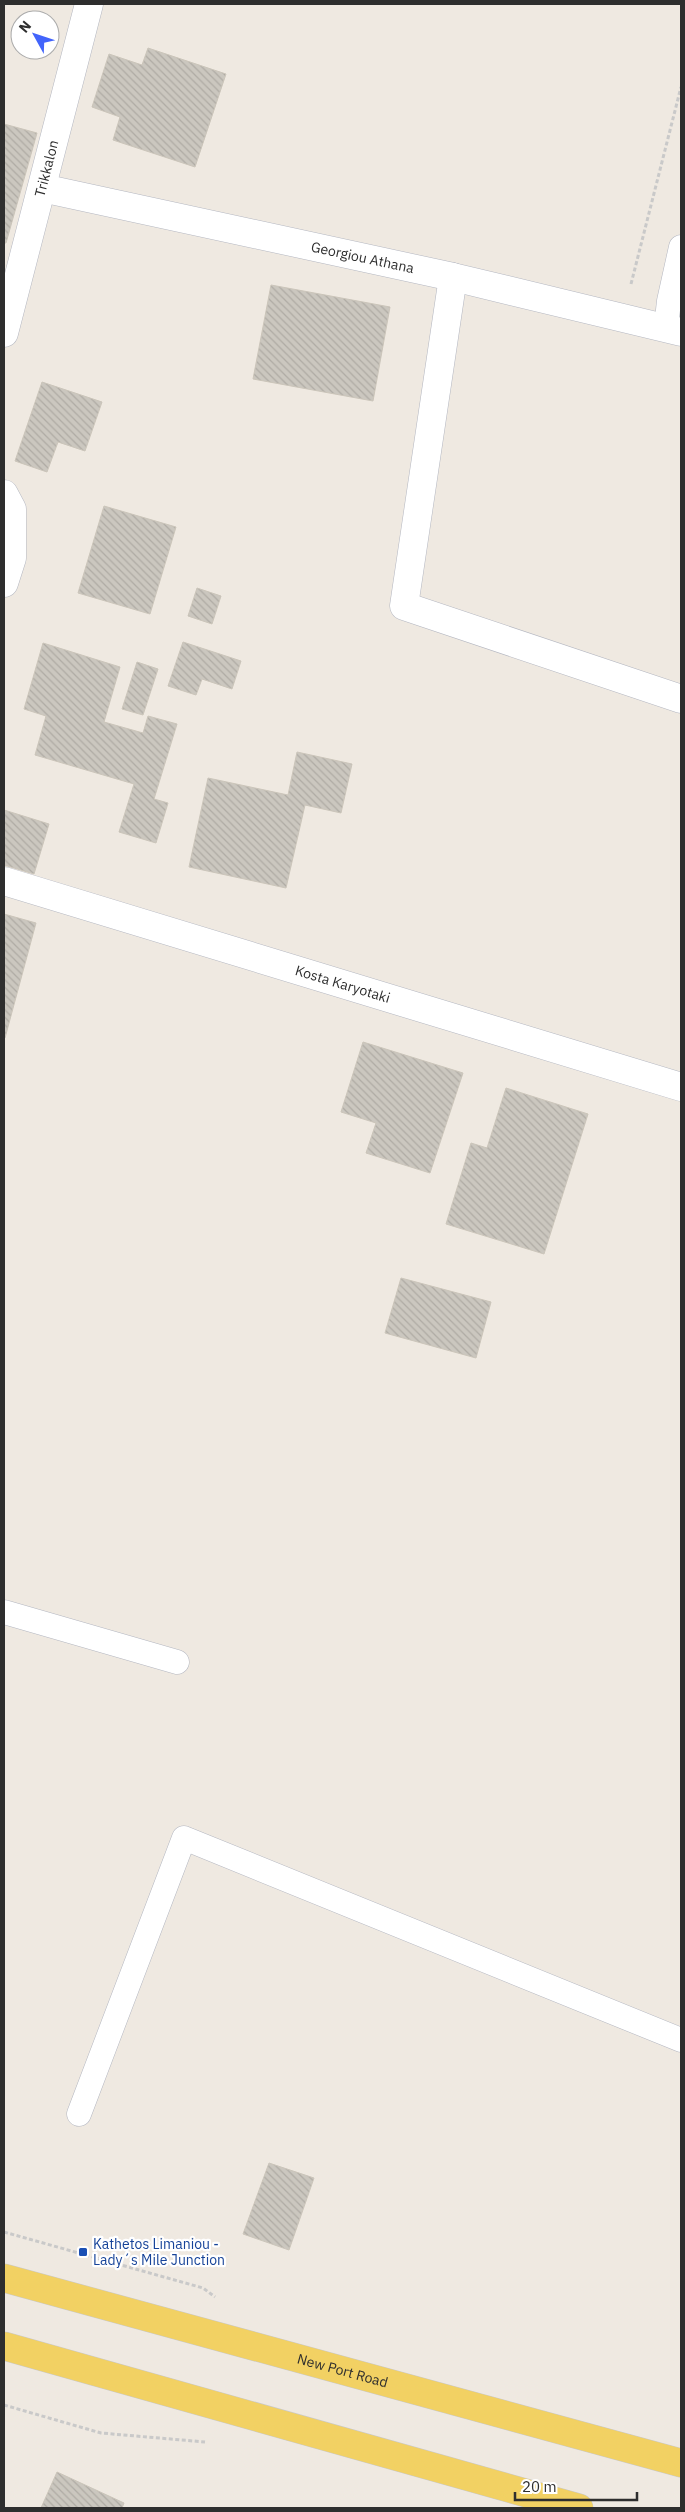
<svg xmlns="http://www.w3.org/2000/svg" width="685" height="2512" font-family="'IBM Plex Sans',sans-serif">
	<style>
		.building { fill: url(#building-back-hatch); stroke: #cbc5ba }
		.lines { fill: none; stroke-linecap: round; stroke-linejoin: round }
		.lane-casing { stroke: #b4b7c1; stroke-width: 25 }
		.street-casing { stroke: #b4b7c1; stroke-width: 29 }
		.primary-casing { stroke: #c9c9c9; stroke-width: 29 }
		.path { stroke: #c9c9c9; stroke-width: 3; stroke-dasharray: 4 2.5; stroke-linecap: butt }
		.lane { stroke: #fff; stroke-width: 24 }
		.street { stroke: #fff; stroke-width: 28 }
		.primary { stroke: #f2d163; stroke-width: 28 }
		.transit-dot { fill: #1a4fb4; stroke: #fff; stroke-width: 2 }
		.labels { text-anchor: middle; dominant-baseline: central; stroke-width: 4.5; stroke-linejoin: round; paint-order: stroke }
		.street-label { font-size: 14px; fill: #2e2e2e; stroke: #fff }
		.transit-label { font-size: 14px; fill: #164399; stroke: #fff; text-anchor: start }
	</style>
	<defs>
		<pattern id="building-back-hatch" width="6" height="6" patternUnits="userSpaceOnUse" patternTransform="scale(1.25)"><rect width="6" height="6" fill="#cbc7bf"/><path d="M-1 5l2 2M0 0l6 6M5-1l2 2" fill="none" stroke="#afaba4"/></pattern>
	</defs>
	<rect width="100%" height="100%" fill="#efe9e1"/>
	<g class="building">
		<polygon points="148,48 226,74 195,167 113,140 120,117 92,107 109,54 142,65"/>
		<polygon points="4,124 37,133 6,243 4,243"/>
		<polygon points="271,285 390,307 373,401 253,379"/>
		<polygon points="42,382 102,402 85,451 58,442 47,472 15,461"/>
		<polygon points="104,506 176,527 150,614 78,593"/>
		<polygon points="197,588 221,596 212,624 188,616"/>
		<polygon points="183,642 241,661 232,689 202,679 196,695 168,686"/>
		<polygon points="43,643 120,667 104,722 143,733 148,716 177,724 154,799 168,803 156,843 119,832 134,784 35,755 46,716 24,709"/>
		<polygon points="137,662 158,669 143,715 122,709"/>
		<polygon points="297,752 352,764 341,813 305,805 286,888 189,867 208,778 288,795"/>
		<polygon points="4,810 49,824 34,874 4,865"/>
		<polygon points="4,914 36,923 5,1038 4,1038"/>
		<polygon points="363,1042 463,1073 430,1173 366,1153 376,1123 341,1112"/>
		<polygon points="506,1088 588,1114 544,1254 446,1224 471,1143 487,1148"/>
		<polygon points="401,1278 491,1302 476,1358 385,1333"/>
		<polygon points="269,2163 314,2178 289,2250 243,2234"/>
		<polygon points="57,2472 124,2503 122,2508 41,2508"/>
	</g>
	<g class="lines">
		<g class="lane-casing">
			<g id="lane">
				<polyline points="666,328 669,301 681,247"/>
				<polyline points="4,1612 177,1662"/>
				<polyline points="79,2114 184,1838 681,2040"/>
			</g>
		</g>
		<g class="street-casing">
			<g id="street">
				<path id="s1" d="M42,188l411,89 228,55"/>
				<polyline points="453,277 404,606 681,699"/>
				<path id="s2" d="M4,333l85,-329"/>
				<polyline points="4,494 12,509 12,558 4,583"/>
				<path id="s3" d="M4,881l677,206"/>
			</g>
		</g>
		<g class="primary-casing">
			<g id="primary">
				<path id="s4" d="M4,2278l677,185"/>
				<polyline points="4,2346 579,2508"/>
			</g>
		</g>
		<g class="path">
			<polyline points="631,284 681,87"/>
			<polyline points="4,2232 203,2288 215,2297"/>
			<polyline points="4,2405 101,2433 205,2442"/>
		</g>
		<use href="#lane" class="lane"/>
		<use href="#street" class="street"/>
		<use href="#primary" class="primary"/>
	</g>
	<rect class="transit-dot" x="78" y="2247" width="10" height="10" rx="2.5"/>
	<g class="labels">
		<g class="street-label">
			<text stroke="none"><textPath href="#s2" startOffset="170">Trikkalon</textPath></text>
			<text stroke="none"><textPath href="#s1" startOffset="328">Georgiou Athana</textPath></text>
			<text stroke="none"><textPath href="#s3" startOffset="354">Kosta Karyotaki</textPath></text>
			<text stroke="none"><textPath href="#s4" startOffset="351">New Port Road</textPath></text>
		</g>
		<g class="transit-label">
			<text x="93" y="2244">Kathetos Limaniou -<tspan x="93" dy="16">Lady´s Mile Junction</tspan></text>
		</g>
	</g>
	<rect width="685" height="2512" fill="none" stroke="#2e2e2e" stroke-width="10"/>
	<g transform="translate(35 35) rotate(310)"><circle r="24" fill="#ffffff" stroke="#ababab"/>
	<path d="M0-4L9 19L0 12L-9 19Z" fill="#4264fb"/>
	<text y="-8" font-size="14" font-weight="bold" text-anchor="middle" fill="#2e2e2e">N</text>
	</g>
	<path d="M515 2492v8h122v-8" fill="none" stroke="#2e2e2e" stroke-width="2.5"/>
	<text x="522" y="2492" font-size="15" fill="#2e2e2e" stroke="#ffffff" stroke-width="4" paint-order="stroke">20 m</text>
</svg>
